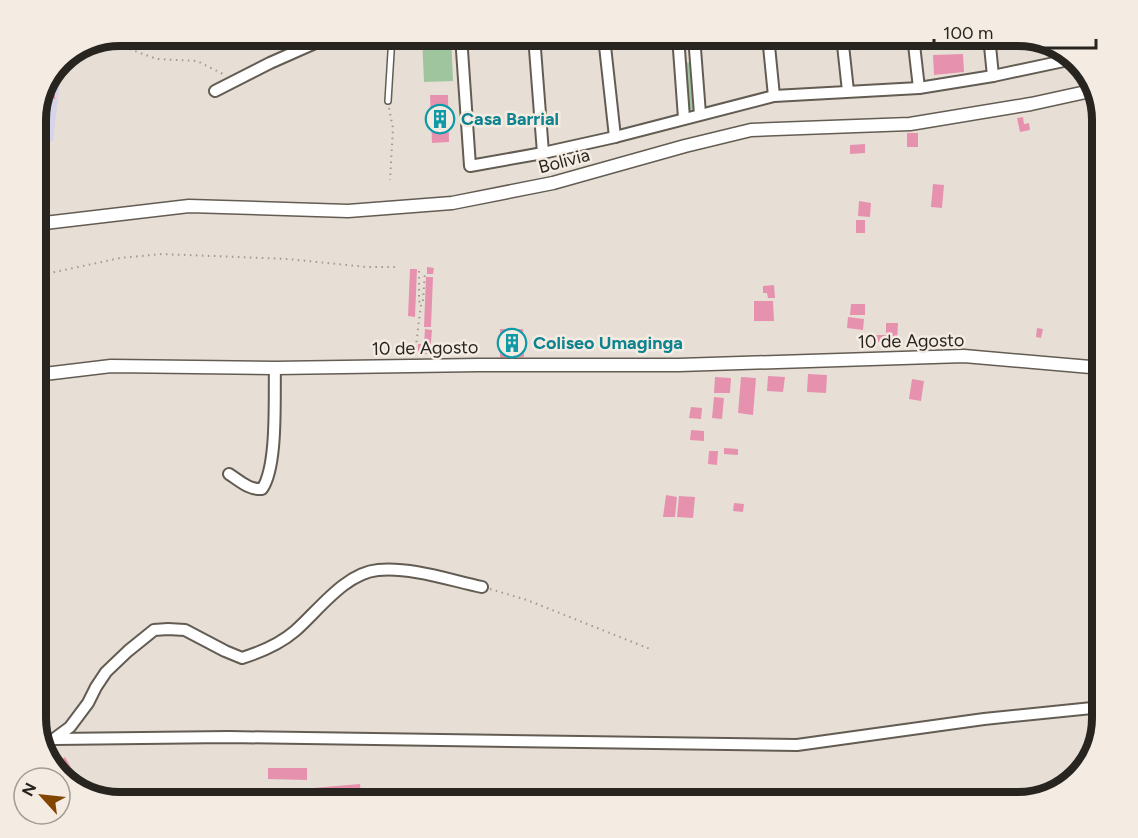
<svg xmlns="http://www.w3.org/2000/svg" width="1138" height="838" font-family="Figtree,sans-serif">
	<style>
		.industrial { fill: #d6d4ea }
		.green { fill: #9ec59d }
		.building { fill: #e692af }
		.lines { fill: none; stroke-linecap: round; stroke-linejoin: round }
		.service-casing { stroke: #635c53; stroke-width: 8 }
		.minor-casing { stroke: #635c53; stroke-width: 14 }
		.tertiary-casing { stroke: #635c53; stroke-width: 15 }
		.path { stroke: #9f9992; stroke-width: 2; stroke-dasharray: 1.5 4.5; stroke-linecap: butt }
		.service { stroke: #fff; stroke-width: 5 }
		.minor { stroke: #fff; stroke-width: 10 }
		.tertiary { stroke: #fff; stroke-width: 12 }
		.labels { text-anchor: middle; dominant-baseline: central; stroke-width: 5; stroke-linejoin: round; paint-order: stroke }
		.culture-label { font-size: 18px; font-weight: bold; fill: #0d838f; stroke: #f4ece2; text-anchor: start }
		.street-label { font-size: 18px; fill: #282521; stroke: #f4ece2 }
		.rim { fill: none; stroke: #282521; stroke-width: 8 }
	</style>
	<rect width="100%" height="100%" fill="#e7dfd5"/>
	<polygon class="industrial" points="62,62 53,141 36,141 36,115"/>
	<g class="green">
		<polygon points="422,36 451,36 453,81 424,82"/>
		<polygon points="692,62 696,109 688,110 685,63"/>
	</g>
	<g class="building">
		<polygon points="963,54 964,72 934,75 933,55"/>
		<polygon points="55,78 55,99 46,99 45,97"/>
		<polygon points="430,95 448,95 449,142 432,143"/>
		<polygon points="1023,117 1024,124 1029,123 1030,130 1020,132 1017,118"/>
		<rect x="907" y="133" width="11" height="14"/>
		<polygon points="865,144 865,153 850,154 850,145"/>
		<polygon points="1102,177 1102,192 1099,193 1098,190 1094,192 1090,182"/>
		<polygon points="933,184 944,185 942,208 931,207"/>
		<polygon points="859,201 871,203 870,217 858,216"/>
		<rect x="856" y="220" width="9" height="13"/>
		<polygon points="427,267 434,268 433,274 427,274"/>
		<polygon points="410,269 417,269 415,317 408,316"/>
		<polygon points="426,277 433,277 431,327 424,327"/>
		<polygon points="774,285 775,298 768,298 767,293 763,293 763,286"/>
		<polygon points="754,301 773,301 774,321 754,321"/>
		<polygon points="851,304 865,304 865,315 850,315"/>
		<polygon points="848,317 864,319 863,330 847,328"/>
		<polygon points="886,323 898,323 897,342 876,342 876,335 886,335"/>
		<polygon points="1037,328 1043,329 1041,338 1036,337"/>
		<polygon points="425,329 432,330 430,354 418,353 418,344 424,344"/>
		<polygon points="500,329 523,329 524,357 500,358"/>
		<polygon points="808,374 827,375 826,393 807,392"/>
		<polygon points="768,376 785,377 783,392 767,391"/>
		<polygon points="715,377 731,378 730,393 714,393"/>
		<polygon points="741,377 756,378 753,415 738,413"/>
		<polygon points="912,379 924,381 921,401 909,399"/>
		<polygon points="714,397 724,398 722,419 712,418"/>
		<polygon points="691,407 702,408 701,419 689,418"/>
		<polygon points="691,430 704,431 704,441 690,440"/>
		<polygon points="724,448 738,449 738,455 724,454"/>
		<polygon points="709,451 718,451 717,465 708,464"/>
		<polygon points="666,495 677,497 675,517 663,517"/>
		<polygon points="679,496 695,497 693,518 677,517"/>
		<polygon points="734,503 744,504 743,512 733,511"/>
		<polygon points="65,757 73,771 63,776 54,765"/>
		<polygon points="268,768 307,768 307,780 268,779"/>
		<polygon points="360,784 362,802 314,802 313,788"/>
	</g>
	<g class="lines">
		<g class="service-casing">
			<polyline id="service" points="388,101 392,36"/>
		</g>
		<g class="minor-casing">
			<g id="minor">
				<polyline points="461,36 470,166 543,153 615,137 774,96 919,88 993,76 1073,59"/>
				<polyline points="534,36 543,153"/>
				<polyline points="592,36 604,37 607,36"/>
				<polyline points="678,36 684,118"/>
				<polyline points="694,36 700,114"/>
				<polyline points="768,36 774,96"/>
				<polyline points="842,36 848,91"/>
				<polyline points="913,36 919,88"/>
				<polyline points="989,36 993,76"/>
				<polyline points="604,37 615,137"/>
				<polyline points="215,91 270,63 331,36"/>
				<path d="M229,474c11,7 20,16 33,15 16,-23 12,-92 13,-121"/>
				<polyline points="55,739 229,737 797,745 984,719 1102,707"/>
				<path d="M43,747l27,-20 18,-24 8,-16 10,-15 22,-21 26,-21 14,-1 17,1 40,21 17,7c19,-6 38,-14 53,-27 23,-20 50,-58 83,-61 34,-3 71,10 104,17"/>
				<polyline points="277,802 284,802"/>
			</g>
		</g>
		<g class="tertiary-casing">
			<g id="tertiary">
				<polyline points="36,224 189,206 348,211 452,203 553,183 685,146 751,130 910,124 1031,104 1095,90"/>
				<polyline points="36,375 111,366 275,368 479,365 679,365 964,356 1102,368"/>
			</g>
		</g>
		<g class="path">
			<polyline points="107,41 157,59 197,61 225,75"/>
			<polyline points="389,108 393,128 390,180"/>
			<polyline points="419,271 419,301 421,304"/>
			<polyline points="36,276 120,258 162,254 288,259 367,267 399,267"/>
			<polyline points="415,354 421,304 423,301 425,271"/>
			<polyline points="490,589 527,600 650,649"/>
		</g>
		<use href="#service" class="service"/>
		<use href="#minor" class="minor"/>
		<use href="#tertiary" class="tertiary"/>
	</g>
	<defs>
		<g id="building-ring" transform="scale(1.5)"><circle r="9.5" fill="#f4ece2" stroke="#0f9aa8" stroke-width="1.5"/><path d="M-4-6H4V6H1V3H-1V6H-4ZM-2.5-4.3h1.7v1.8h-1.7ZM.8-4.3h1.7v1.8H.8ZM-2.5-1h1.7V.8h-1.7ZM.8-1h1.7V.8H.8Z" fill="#0f9aa8"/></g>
	</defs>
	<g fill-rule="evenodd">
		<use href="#building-ring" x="440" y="119"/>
		<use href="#building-ring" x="512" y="343"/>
	</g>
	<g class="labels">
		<g class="culture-label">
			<text x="461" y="119">Casa Barrial</text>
			<text x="533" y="343">Coliseo Umaginga</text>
		</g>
		<g class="street-label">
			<text transform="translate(564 161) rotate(-15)">Bolivia</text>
			<text transform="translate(911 341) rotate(-1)">10 de Agosto</text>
			<text transform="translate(425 348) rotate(-1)">10 de Agosto</text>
		</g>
	</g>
	<path d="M0 0H1138V838H0ZM120 46H1018A74 74 0 0 1 1092 120V718A74 74 0 0 1 1018 792H120A74 74 0 0 1 46 718V120A74 74 0 0 1 120 46Z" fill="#f4ece2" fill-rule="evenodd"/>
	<path class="rim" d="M120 46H1018A74 74 0 0 1 1092 120V718A74 74 0 0 1 1018 792H120A74 74 0 0 1 46 718V120A74 74 0 0 1 120 46Z"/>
	<g transform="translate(42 796) rotate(297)"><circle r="28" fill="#f4ece2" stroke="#a29c95" stroke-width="1.5"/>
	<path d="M0-4.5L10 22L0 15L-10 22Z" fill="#824502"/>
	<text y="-9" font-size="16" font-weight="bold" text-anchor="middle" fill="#282521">N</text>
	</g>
	<path d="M934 39v9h162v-9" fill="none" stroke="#282521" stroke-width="3"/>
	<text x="943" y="39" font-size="18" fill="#282521" stroke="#f4ece2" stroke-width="4.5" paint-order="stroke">100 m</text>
</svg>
